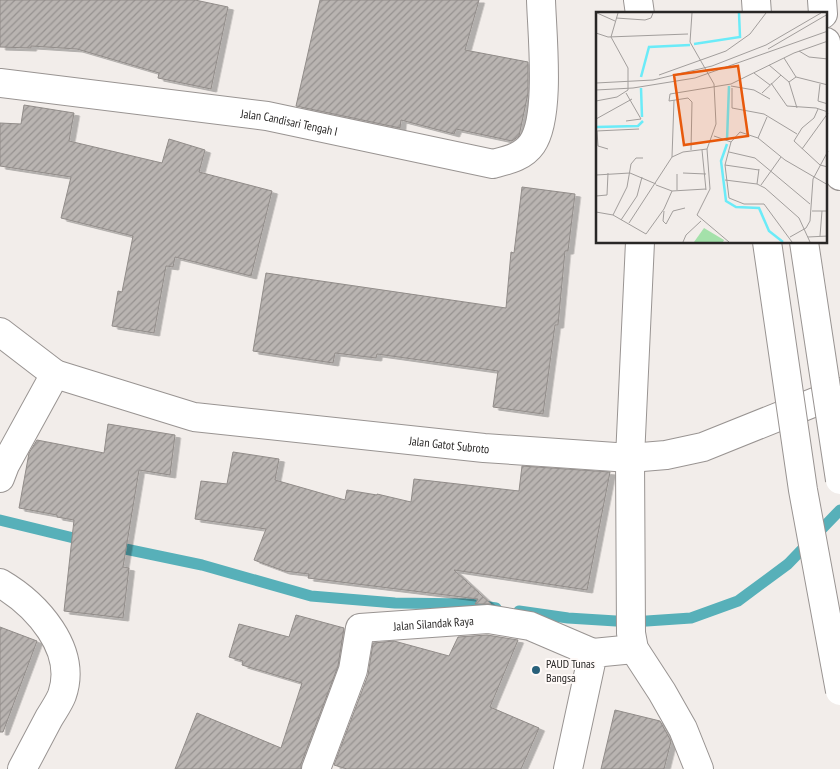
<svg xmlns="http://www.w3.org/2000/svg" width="840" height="769" font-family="'PT Sans Narrow',sans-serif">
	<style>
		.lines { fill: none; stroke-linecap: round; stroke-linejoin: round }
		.stream { stroke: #57b0b9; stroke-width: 11 }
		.building { fill: url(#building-hatch); stroke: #918c89; filter: url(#shadow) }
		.street-casing { stroke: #999492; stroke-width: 30 }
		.secondary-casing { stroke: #999492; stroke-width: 30 }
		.highway-casing { stroke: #999492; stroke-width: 30 }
		.street { stroke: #fff; stroke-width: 28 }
		.secondary { stroke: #fff; stroke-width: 28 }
		.highway { stroke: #fff; stroke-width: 28 }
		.highway-bridge-casing { stroke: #999492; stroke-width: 30; stroke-linecap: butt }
		.highway-bridge { stroke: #fff; stroke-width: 28 }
		.poi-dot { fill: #28607a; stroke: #fffaf8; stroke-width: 2 }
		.labels { text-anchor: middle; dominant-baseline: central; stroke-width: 4; stroke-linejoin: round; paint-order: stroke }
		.street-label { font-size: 12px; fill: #292726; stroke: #fffaf8 }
		.poi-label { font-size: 12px; fill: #292726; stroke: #fffaf8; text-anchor: start }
		.inset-river { fill: none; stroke: #6bebf8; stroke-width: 2.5 }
		.inset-road { fill: none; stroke: #a29e9c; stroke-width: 1 }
		.view { fill: #e8590c; fill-opacity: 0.15; stroke: #e8590c; stroke-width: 2.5 }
		.inset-edge { fill: none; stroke: #292726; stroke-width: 2.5 }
	</style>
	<defs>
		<pattern id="building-hatch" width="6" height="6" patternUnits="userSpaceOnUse" patternTransform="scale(1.25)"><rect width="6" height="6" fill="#b9b4b1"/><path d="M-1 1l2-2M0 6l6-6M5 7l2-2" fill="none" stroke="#969290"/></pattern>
		<filter id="shadow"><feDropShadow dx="5.5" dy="3" stdDeviation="0" flood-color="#0004"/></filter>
	</defs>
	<rect width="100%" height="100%" fill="#f2edea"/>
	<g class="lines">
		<g class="stream">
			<polyline points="0,520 86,541"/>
			<polyline points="111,546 202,565 311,596 395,603 470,604 496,608"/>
			<polyline points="519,611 568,618 632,622 691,618 738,601 788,564 840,510"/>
		</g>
	</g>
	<g class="building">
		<polygon points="0,0 195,0 228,7 211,89 158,78 159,73 77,49 31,46 31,48 0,47"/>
		<polygon points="320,0 479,0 465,50 528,62 528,93 519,136 512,141 456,129 454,134 401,120 400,128 296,106"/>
		<polygon points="24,105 74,113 69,141 162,163 169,139 205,150 199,172 272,191 251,276 175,257 173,267 166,266 154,333 112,326 118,291 122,292 133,236 61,218 71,177 0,166 0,123 21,124"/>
		<polygon points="522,187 575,194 568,251 565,251 558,325 555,325 543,414 493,407 498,371 377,354 376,358 335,353 333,363 253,351 266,273 506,308 511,252 514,253"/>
		<polygon points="108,424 175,435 170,475 139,470 123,567 129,568 123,618 64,611 74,520 57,517 57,515 19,508 29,453 37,440 104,453"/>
		<polygon points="233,452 279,459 275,480 345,500 347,490 377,495 377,494 411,502 414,479 519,491 522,466 610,472 587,590 454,570 491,604 475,604 478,599 308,578 309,574 284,571 254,560 266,529 195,519 201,481 227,484"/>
		<polygon points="296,615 344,628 338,666 301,764 301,769 175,769 197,713 281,748 302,683 242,665 243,661 229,657 239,624 289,637"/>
		<polygon points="0,627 37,641 3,732 0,732"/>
		<polygon points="487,635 518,640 490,707 539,728 521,769 347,769 334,765 368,675 373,643 394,641 449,656 458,637"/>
		<polygon points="615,710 660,721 671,741 664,769 601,769"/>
	</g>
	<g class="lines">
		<g class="street-casing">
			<g id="street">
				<polyline points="638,0 640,14"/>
				<path id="s1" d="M0,83l267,33 226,48c15,-4 30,-7 39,-20 19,-27 10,-110 9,-144"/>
				<polyline points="640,242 630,458 631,633 634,649 662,692 683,729 699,769"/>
				<polyline points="0,332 55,374"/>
				<path d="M0,583c36,21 78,66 62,112 -3,8 -9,16 -13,23 -9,17 -18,34 -27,51"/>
				<path id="s2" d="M316,769l37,-99 7,-42 128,-9 42,7 63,27"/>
				<polyline points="568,769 593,653 634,649"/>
			</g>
		</g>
		<g class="secondary-casing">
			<g id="secondary">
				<path id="s3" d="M0,478l5,-13 50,-91 139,43 290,31 146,10 36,-3 37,-8 137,-55"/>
			</g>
		</g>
		<g class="highway-casing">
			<g id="highway">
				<polyline points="756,0 757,14"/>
				<polyline points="822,0 823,14"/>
				<polyline points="826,42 840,176"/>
			</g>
		</g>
		<use href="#street" class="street"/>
		<use href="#secondary" class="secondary"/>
		<use href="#highway" class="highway"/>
		<g class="highway-bridge-casing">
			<g id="highway-bridge">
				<polyline points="767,242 803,490 840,691"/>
				<polyline points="804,242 840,480"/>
			</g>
		</g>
		<use href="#highway-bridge" class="highway-bridge"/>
	</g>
	<circle class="poi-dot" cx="536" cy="670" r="5"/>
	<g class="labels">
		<g class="street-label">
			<text stroke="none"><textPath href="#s1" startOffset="292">Jalan Candisari Tengah I</textPath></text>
			<text stroke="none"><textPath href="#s3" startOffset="520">Jalan Gatot Subroto</textPath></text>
			<text stroke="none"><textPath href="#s2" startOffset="222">Jalan Silandak Raya</textPath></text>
		</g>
		<g class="poi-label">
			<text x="546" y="663">PAUD Tunas<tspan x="546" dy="14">Bangsa</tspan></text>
		</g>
	</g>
	<g transform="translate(596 12)">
		<rect width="231" height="231" fill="#f2edea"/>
		<path d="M108,216l20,12 -1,2h-29z" fill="#a4e1aa"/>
		<path class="inset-river" d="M98,32l46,-7 -1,-24M45,65l8,-30 41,-2M45,76l1,29M0,115l42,-1 5,-5M131,128l2,-54M131,132l-6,17 5,40 10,6 23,1 10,23 14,11"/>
		<path class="inset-road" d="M1,1l18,8M96,1l-2,29 24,42 2,40 -9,25 3,40 -13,26 32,27M20,6l29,2 6,-2 2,-5M0,21l12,4 80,-3M172,37l60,-35M203,39l10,6 19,2M188,46l12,19M173,53l20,17 8,26M158,61l16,12M63,63l67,-24 24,-17 16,-21M193,70l7,-5 32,8M0,71l57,-3 59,-14 54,-21 55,-32M175,71l16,23 29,2 12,4M224,72l-2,17 10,3M135,74l23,4 16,9M136,76v20l32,6 33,20M0,78l37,-2 62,-10 133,-47M166,81l19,-18M0,89l21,-4 11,-7v-22l-17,-31 7,-24M222,97l-4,9 -12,10 -8,13 26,24 8,2M0,107l36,-20M30,109l15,-2 -15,-26M0,119l43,-2M1,119l1,15 10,3M118,124l17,6 -6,23 4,33 15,6h20l28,38M162,126l9,-21M135,130l9,-10 18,6 27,22 43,25M206,137l26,-36M95,138l1,-48 -4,-4 -19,3 1,-7 61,-10 63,-31 34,-12M106,138l4,40M133,140l26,6 55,46M76,145l2,-57M129,153l34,5M87,161l23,1M0,163l34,-2 26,11M129,168l32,4 8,4 34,30 11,24M161,172l2,-15M60,173l16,6 34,-2M165,173l20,-28M81,178v-16M0,184l11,-1 1,-22M68,199l-1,10 3,3 7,-13 12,-3M216,199h16M0,200l17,3 33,19 18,-25 8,-18M17,203l14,-28 4,-23 5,-6h7M25,208l16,-24 5,-19M33,211l43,-66 11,-5 24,-3M224,224l2,-25M194,225l16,-9 4,-7 3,-42 15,-28M212,225l20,-1M87,230l3,-7 15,-14"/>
		<path class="view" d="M142,54l10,70 -64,9 -10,-70z"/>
		<rect width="231" height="231" class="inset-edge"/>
	</g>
</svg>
